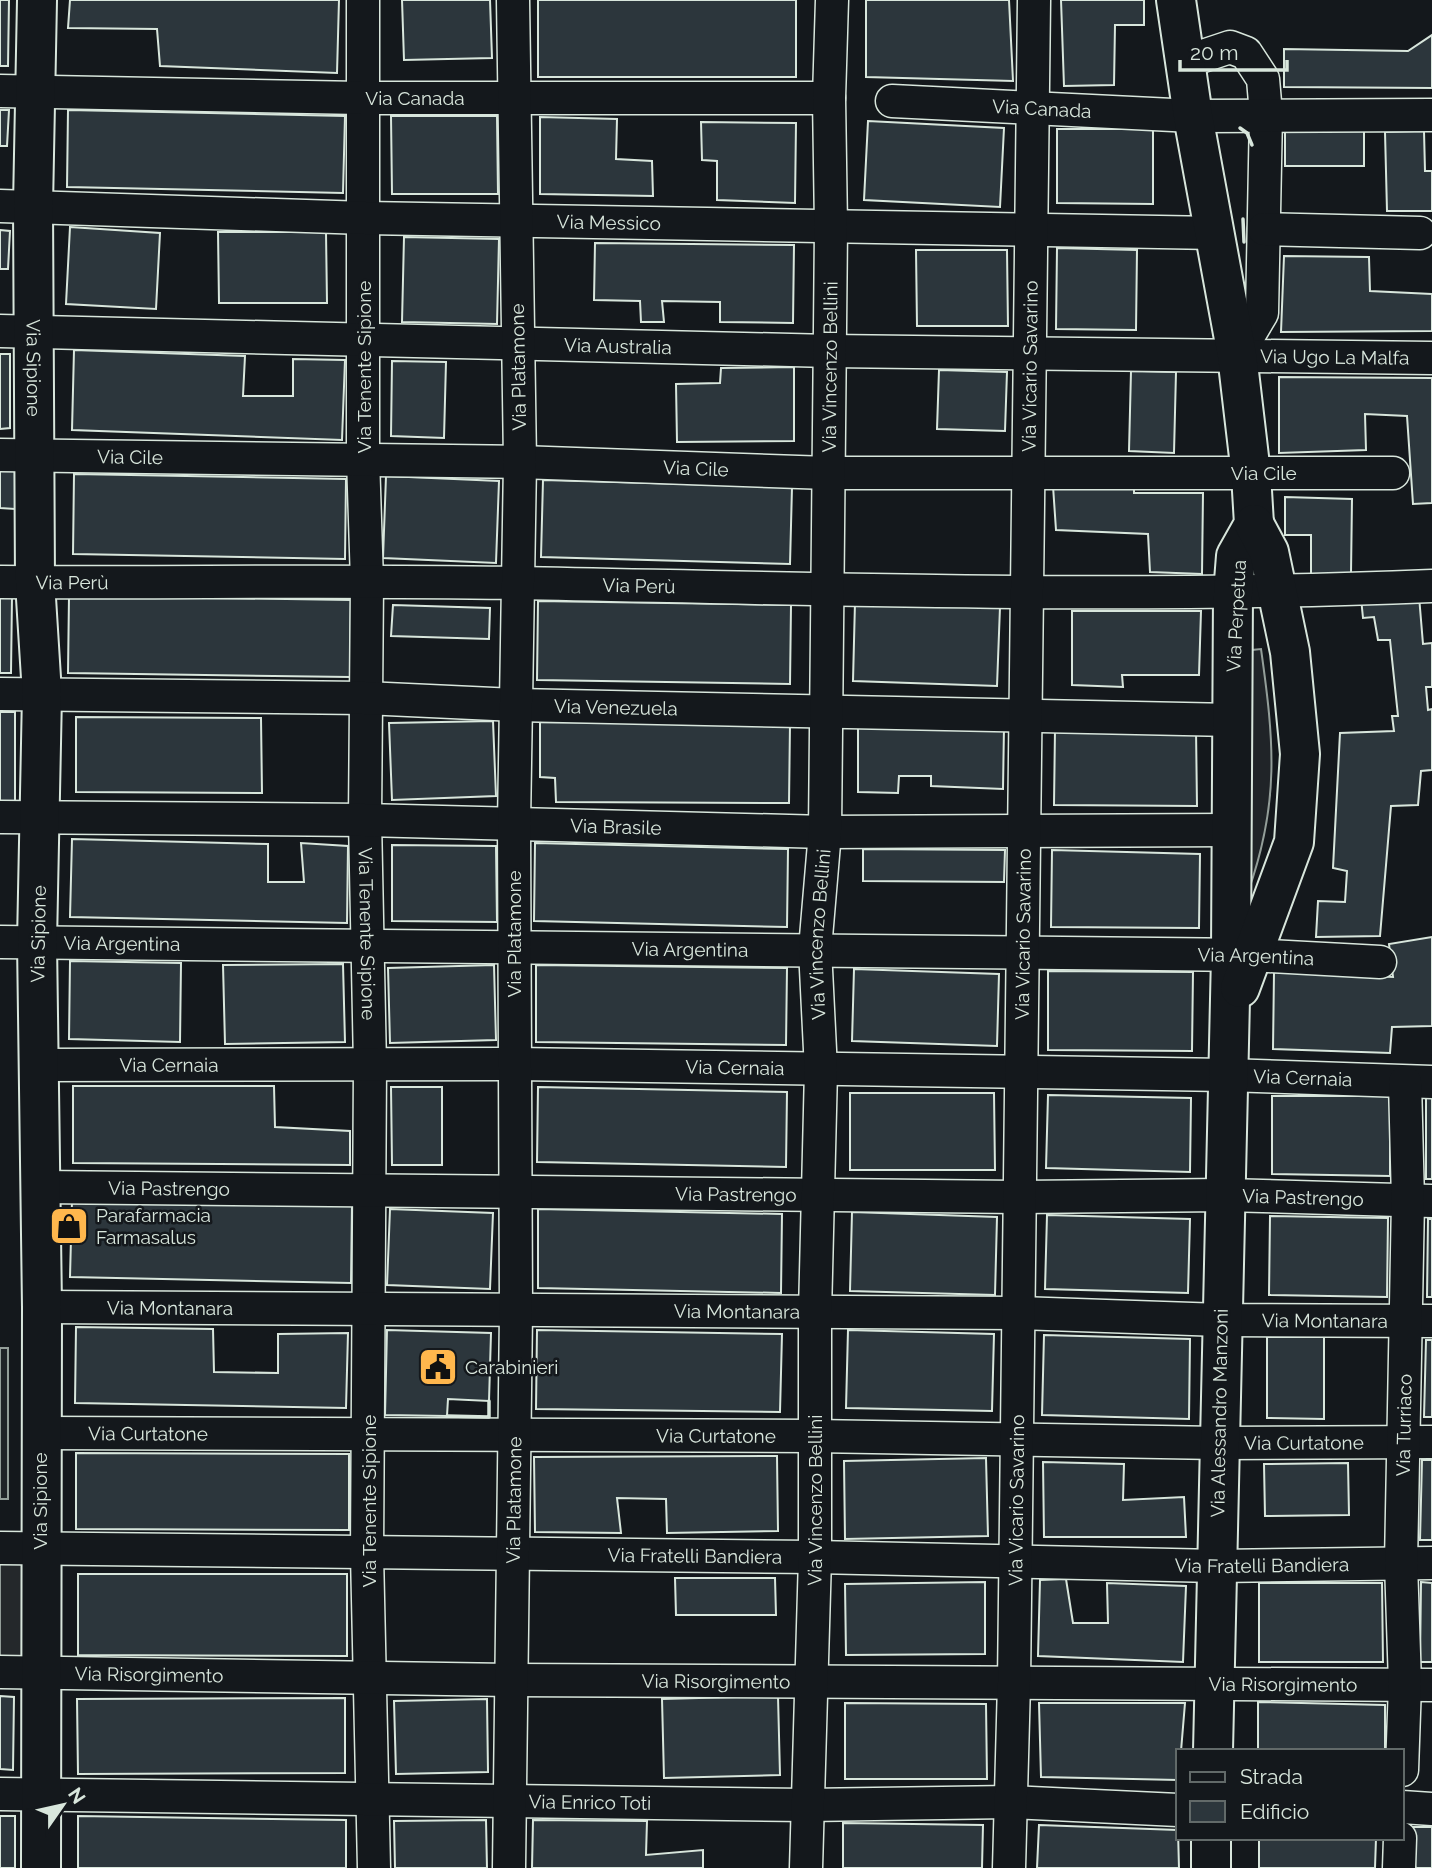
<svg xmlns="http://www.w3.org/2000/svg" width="1432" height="1868" font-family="Raleway,sans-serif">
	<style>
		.green { fill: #202428; stroke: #939e99; stroke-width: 2 }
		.parking { fill: #24282b; stroke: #939e99; stroke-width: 2 }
		.building { fill: #2c363c; stroke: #d8e6dc; stroke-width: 2 }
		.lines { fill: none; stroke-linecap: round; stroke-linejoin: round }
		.minor-casing { stroke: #d8e6dc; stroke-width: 35 }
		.tertiary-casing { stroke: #d8e6dc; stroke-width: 42 }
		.minor { stroke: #14181c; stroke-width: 32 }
		.tertiary { stroke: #14181c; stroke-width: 38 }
		.wall { stroke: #d8e6dc; stroke-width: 3.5 }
		.labels { text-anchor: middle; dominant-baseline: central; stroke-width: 5; stroke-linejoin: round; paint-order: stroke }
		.street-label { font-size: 19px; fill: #d8e6dc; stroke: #14181c }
		.poi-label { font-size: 19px; fill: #d8e6dc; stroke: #14181c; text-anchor: start }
	</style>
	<rect width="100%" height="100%" fill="#14181c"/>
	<g class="green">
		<path d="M1261,649c13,92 19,153 -13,243l4,-242z"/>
		<rect x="0" y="1348" width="8" height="151"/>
	</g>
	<polygon class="parking" points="0,1548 41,1548 39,1673 0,1672"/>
	<g class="building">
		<polygon points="0,0 9,0 8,66 0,66"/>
		<polygon points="70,0 339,0 337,73 160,66 157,29 68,28"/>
		<polygon points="402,0 490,0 492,58 404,60"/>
		<rect x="538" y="0" width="258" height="77"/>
		<polygon points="866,0 1009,0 1013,81 866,77"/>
		<polygon points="1061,0 1144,0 1144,25 1115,25 1114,85 1064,86"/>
		<polygon points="1432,35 1432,88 1284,87 1284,49 1408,51"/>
		<polygon points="0,110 9,110 7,146 0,146"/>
		<polygon points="68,110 345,116 343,193 67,187"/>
		<polygon points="391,116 497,116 498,194 392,194"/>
		<polygon points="540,117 617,119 616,159 652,161 653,196 540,194"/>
		<polygon points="868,121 1004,128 1000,207 864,200"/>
		<polygon points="701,122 796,123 795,203 717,200 717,161 702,160"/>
		<polygon points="1057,129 1153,129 1153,204 1057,203"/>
		<rect x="1285" y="131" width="79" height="35"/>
		<polygon points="1424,131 1425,171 1432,171 1432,211 1387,211 1385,132"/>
		<polygon points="70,227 160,233 156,309 66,304"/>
		<polygon points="0,230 10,231 8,269 0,269"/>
		<polygon points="218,232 326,232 327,303 219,303"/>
		<polygon points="404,237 499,239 497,324 402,322"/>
		<polygon points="595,243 794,245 793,323 720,322 720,302 662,301 664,322 641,322 640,301 594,300"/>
		<polygon points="1057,248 1137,250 1136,330 1056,329"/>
		<polygon points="916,250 1007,250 1008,326 917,326"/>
		<polygon points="1284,256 1369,257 1370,291 1432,294 1432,331 1281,332"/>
		<polygon points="74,350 245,356 243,396 293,396 293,359 345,360 342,440 72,430"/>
		<polygon points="0,354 10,354 10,428 0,429"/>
		<polygon points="392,361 446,362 444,438 391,436"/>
		<polygon points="794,367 794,441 677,442 676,384 720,383 721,368"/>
		<polygon points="939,370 1007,372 1005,431 937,429"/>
		<polygon points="1131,371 1176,372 1174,453 1129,451"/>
		<polygon points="1279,377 1432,378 1432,503 1413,504 1407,416 1365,414 1366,450 1279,453"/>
		<polygon points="16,470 15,509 0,508 0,471"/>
		<polygon points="74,474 346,479 345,559 73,554"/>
		<polygon points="386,476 499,481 496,563 383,558"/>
		<polygon points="543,480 792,487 790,564 541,557"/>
		<polygon points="1134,485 1134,493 1203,493 1202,574 1150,572 1148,534 1056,530 1053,486"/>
		<polygon points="1285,497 1352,499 1351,573 1311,575 1311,535 1285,535"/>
		<polygon points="0,595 12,596 11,673 0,673"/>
		<polygon points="69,596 351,600 350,677 68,673"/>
		<polygon points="1419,596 1423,644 1432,643 1432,687 1426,687 1428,710 1432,709 1432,770 1421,771 1418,805 1391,806 1380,936 1316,937 1318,901 1345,902 1347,871 1333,868 1340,733 1394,731 1392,716 1398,716 1390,640 1378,640 1374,617 1363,618 1361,598"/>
		<polygon points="538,601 791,605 790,684 537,680"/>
		<polygon points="855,602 1000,607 997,686 853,681"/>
		<polygon points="393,605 490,608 489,639 391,636"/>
		<polygon points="1072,611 1201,611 1199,675 1122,675 1123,687 1072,685"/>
		<rect x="0" y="712" width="15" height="89"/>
		<polygon points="76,717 261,718 262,793 76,792"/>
		<polygon points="493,721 496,796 392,800 389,723"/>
		<polygon points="540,722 790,724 789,803 556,802 555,778 540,777"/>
		<polygon points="858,722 1004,727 1003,789 931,786 931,776 899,776 898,793 858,792"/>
		<polygon points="1055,729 1196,729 1197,806 1054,805"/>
		<polygon points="72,839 268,844 268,882 304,882 301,843 348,846 347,923 70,917"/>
		<polygon points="535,843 788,849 787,927 534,921"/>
		<polygon points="392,845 496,846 497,922 392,921"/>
		<polygon points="863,849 1005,850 1004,882 863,881"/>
		<polygon points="1052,850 1200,854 1199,928 1051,927"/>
		<polygon points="1432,937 1432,1026 1392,1027 1390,1053 1273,1049 1274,972 1393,977 1389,944"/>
		<polygon points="70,961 181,963 180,1042 69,1039"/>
		<polygon points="343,964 345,1042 225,1044 223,965"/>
		<polygon points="494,965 496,1040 390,1043 388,968"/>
		<polygon points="536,965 787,968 786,1045 536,1042"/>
		<polygon points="854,969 999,974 997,1046 852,1041"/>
		<polygon points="1048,971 1193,972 1192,1051 1048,1050"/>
		<polygon points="73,1086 274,1086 275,1127 350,1131 350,1165 73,1163"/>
		<polygon points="391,1087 442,1087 442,1165 392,1165"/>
		<polygon points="538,1087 787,1092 786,1167 537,1162"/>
		<polygon points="850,1093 994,1093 995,1170 850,1170"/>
		<polygon points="1048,1095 1191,1098 1190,1172 1046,1168"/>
		<polygon points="1272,1096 1390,1096 1390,1176 1272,1174"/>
		<rect x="1426" y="1097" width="6" height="82"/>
		<polygon points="72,1200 352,1205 351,1283 70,1277"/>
		<polygon points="390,1209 493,1213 490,1289 387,1285"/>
		<polygon points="538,1209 782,1214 781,1293 538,1288"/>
		<polygon points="852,1212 997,1217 995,1295 850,1291"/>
		<polygon points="1047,1215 1190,1219 1188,1293 1045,1289"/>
		<polygon points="1270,1216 1388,1218 1387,1297 1269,1295"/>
		<polygon points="1428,1219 1432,1219 1432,1297 1427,1297"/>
		<polygon points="76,1327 213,1329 214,1372 278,1373 278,1334 348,1333 346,1408 75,1403"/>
		<polygon points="387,1330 491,1333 489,1401 448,1399 447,1416 385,1415"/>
		<polygon points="537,1330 782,1334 780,1412 536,1409"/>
		<polygon points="848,1330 994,1334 992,1411 846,1408"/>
		<polygon points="1044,1335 1190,1339 1189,1419 1042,1415"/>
		<polygon points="1267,1337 1324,1337 1324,1419 1267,1418"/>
		<polygon points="1426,1340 1432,1340 1432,1417 1424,1417"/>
		<polygon points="76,1453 349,1454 349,1530 76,1529"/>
		<polygon points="777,1456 778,1531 667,1533 666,1499 617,1498 621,1533 535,1532 534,1457"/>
		<polygon points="986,1458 988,1536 845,1539 844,1461"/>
		<polygon points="1422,1460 1432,1460 1432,1540 1420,1540"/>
		<polygon points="1043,1462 1124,1464 1123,1500 1184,1497 1186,1537 1044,1537"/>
		<polygon points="1348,1463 1349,1515 1265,1516 1264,1464"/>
		<polygon points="78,1574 347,1574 347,1656 78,1655"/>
		<polygon points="675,1578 775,1578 776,1615 676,1615"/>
		<polygon points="1066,1579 1073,1623 1108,1623 1107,1583 1186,1586 1183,1662 1038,1656 1040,1580"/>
		<polygon points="985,1582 985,1654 846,1655 845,1584"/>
		<polygon points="1421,1582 1432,1583 1432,1662 1420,1662"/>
		<polygon points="1259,1583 1382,1583 1383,1662 1259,1662"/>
		<polygon points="0,1696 14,1697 13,1770 0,1769"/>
		<polygon points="778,1696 780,1775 664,1778 662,1699"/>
		<polygon points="345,1698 345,1773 78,1774 77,1699"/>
		<polygon points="487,1699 488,1772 396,1774 394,1701"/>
		<polygon points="1258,1702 1385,1705 1385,1751 1258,1751"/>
		<polygon points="845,1703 986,1704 987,1779 845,1779"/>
		<polygon points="1039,1703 1185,1703 1181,1751 1178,1751 1178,1780 1041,1777"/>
		<rect x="0" y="1816" width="15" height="52"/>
		<polygon points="78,1816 346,1820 346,1868 78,1868"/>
		<polygon points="486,1820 487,1868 395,1868 394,1821"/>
		<polygon points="533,1820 647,1821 646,1855 703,1850 703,1868 532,1868"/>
		<polygon points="843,1823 983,1825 982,1868 843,1868"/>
		<polygon points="1039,1825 1178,1830 1179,1868 1037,1868"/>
		<polygon points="1411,1827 1432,1827 1432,1868 1417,1868 1410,1864"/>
		<polygon points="1259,1838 1376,1838 1375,1868 1259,1868"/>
	</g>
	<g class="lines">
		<g class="minor-casing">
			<g id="minor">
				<path id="s1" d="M363,0v458l4,124 -2,238 5,246 -3,488 7,314"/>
				<polyline points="1185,62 1230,47 1246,53 1263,79 1266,114 1262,313 1237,355"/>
				<path id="s2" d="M0,91l361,7h468"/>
				<path id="s3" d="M892,101l301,15 239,-1"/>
				<path id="s4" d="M0,206l365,12 851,15"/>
				<polyline points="1264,229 1420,233"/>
				<path id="s5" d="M0,331l830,20 602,7"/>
				<path id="s6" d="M0,455l520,7 308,11h565"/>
				<path id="s7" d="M0,582c173,1 346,-2 518,1 305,6 609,16 914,3"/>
				<path id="s8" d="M0,694l365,4 151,7 716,15"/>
				<path id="s9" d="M0,817l365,3 460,12 406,-2"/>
				<path id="s10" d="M0,942l1251,13 129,7"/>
				<path id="s11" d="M39,1065l477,-1 711,11 205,7"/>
				<path id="s12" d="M41,1187l978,10 206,-2 207,6"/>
				<path id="s13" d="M42,1307l977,6 202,7 211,1"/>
				<path id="s14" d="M40,1433l774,3 404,7 214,-1"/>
				<path id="s15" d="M0,1548l815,9 401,9 216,-3"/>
				<path id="s16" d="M0,1672l512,8 920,5"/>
				<path id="s17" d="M1402,1770l3,-86 -4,-121 7,-362 -3,-119"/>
				<path id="s18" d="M0,1794l807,11 203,-3 168,8"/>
				<polyline points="1402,1807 1432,1809"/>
				<path id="s19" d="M509,1868l7,-556 -2,-489 6,-361 -7,-462"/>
				<path id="s20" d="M806,1868l9,-311v-244l6,-243 -6,-121 10,-117 6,-605 -2,-129 3,-98"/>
				<path id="s21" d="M1009,1868l5,-185 20,-1683"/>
				<polyline points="1399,1868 1400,1838"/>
			</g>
		</g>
		<g class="tertiary-casing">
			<g id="tertiary">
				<path id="s22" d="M37,0l-4,206 2,376 7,112 -5,248 5,365 -1,561"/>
				<polyline points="1176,0 1193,116 1237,355 1251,474 1254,524 1236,556 1233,594 1231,955 1213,1751"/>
				<polyline points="1240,988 1294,842 1300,754 1290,652 1269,552 1254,524"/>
				<polyline points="1211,1838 1211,1868"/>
			</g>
		</g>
		<use href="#minor" class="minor"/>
		<use href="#tertiary" class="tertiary"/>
		<g class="wall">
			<polyline points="1240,128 1247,133 1252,145"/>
			<polyline points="1243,219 1244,242"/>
			<polyline points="447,1416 489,1417 489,1401"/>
		</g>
	</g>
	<defs>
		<g id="shop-square" transform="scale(2.0125)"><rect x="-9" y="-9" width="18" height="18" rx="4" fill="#ffb74d" stroke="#14181c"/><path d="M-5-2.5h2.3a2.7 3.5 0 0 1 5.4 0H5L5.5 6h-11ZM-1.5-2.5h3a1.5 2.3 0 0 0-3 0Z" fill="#111"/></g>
		<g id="civic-square" transform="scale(2.0125)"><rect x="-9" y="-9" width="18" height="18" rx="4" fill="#ffb74d" stroke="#14181c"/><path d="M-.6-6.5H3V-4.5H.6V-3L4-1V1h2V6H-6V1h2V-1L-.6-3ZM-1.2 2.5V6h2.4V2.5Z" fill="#111"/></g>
	</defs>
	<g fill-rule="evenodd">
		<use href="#shop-square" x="69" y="1226"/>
		<use href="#civic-square" x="438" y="1367"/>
	</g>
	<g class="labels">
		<g class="street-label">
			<text stroke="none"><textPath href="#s2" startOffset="415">Via Canada</textPath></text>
			<text stroke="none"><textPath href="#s3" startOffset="150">Via Canada</textPath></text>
			<text stroke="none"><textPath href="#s4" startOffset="609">Via Messico</textPath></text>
			<text stroke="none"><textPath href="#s5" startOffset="618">Via Australia</textPath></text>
			<text stroke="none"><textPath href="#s5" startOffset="1335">Via Ugo La Malfa</textPath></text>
			<text stroke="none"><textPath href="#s22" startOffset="368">Via Sipione</textPath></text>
			<text transform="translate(364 367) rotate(-90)">Via Tenente Sipione</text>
			<text transform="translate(518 367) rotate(-91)">Via Platamone</text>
			<text stroke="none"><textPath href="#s20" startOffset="1502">Via Vincenzo Bellini</textPath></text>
			<text stroke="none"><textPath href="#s21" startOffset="1502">Via Vicario Savarino</textPath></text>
			<text stroke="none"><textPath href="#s6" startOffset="130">Via Cile</textPath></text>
			<text stroke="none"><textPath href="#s6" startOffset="696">Via Cile</textPath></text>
			<text stroke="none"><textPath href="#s6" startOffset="1264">Via Cile</textPath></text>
			<text stroke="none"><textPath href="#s7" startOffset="72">Via Perù</textPath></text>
			<text stroke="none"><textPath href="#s7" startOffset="639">Via Perù</textPath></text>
			<text transform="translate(1236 616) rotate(-87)">Via Perpetua</text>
			<text stroke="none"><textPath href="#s8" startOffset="616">Via Venezuela</textPath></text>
			<text stroke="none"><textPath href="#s9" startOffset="616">Via Brasile</textPath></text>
			<text transform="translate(38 934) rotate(-89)">Via Sipione</text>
			<text stroke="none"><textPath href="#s1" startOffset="934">Via Tenente Sipione</textPath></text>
			<text transform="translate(514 934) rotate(-90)">Via Platamone</text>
			<text stroke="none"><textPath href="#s20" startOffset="934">Via Vincenzo Bellini</textPath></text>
			<text stroke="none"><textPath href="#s21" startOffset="934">Via Vicario Savarino</textPath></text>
			<text stroke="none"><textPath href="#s10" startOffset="122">Via Argentina</textPath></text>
			<text stroke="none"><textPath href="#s10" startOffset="690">Via Argentina</textPath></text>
			<text stroke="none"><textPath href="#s10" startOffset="1256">Via Argentina</textPath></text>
			<text stroke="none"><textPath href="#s11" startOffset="130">Via Cernaia</textPath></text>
			<text stroke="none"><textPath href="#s11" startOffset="696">Via Cernaia</textPath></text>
			<text stroke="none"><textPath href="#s11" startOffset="1264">Via Cernaia</textPath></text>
			<text stroke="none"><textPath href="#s12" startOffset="128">Via Pastrengo</textPath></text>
			<text stroke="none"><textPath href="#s12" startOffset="695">Via Pastrengo</textPath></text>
			<text stroke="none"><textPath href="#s12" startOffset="1262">Via Pastrengo</textPath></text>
			<text stroke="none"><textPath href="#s13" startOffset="128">Via Montanara</textPath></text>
			<text stroke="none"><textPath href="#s13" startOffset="695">Via Montanara</textPath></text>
			<text stroke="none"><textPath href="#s13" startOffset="1283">Via Montanara</textPath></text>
			<text transform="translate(1219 1413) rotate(-89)">Via Alessandro Manzoni</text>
			<text stroke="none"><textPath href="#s17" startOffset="345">Via Turriaco</textPath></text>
			<text stroke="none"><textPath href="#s14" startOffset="108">Via Curtatone</textPath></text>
			<text stroke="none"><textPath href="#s14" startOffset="676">Via Curtatone</textPath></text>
			<text stroke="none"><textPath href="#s14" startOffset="1264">Via Curtatone</textPath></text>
			<text transform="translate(40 1501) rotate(-90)">Via Sipione</text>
			<text transform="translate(369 1501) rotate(-90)">Via Tenente Sipione</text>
			<text stroke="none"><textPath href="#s19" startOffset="368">Via Platamone</textPath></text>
			<text stroke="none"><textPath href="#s20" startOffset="368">Via Vincenzo Bellini</textPath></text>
			<text stroke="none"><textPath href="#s21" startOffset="368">Via Vicario Savarino</textPath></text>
			<text stroke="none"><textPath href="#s15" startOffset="695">Via Fratelli Bandiera</textPath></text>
			<text stroke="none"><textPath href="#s15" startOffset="1262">Via Fratelli Bandiera</textPath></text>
			<text stroke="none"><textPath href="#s16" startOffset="149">Via Risorgimento</textPath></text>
			<text stroke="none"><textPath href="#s16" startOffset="716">Via Risorgimento</textPath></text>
			<text stroke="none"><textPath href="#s16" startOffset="1283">Via Risorgimento</textPath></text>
			<text stroke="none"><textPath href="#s18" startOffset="590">Via Enrico Toti</textPath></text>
		</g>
		<g class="poi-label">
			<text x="96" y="1215">Parafarmacia<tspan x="96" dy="22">Farmasalus</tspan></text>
			<text x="465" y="1367">Carabinieri</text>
		</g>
	</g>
	<rect x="1176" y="1749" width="228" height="91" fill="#14181c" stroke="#626a69" stroke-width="2"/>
	<rect x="1190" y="1772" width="35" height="10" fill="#14181c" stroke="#626a69" stroke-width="2"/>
	<text x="1240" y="1784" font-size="21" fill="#d8e6dc">Strada</text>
	<rect x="1190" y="1801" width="35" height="21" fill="#2c363c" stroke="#626a69" stroke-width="2"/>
	<text x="1240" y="1819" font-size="21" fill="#d8e6dc">Edificio</text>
	<g transform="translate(63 1805) rotate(56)" stroke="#14181c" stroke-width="5" paint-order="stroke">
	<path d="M0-5L12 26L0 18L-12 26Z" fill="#d8e6dc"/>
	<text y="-10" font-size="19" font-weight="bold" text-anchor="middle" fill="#d8e6dc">N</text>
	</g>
	<path d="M1180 60v10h107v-10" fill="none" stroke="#d8e6dc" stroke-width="3.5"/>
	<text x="1190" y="60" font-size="21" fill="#d8e6dc" stroke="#14181c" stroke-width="5" paint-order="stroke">20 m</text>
</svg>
